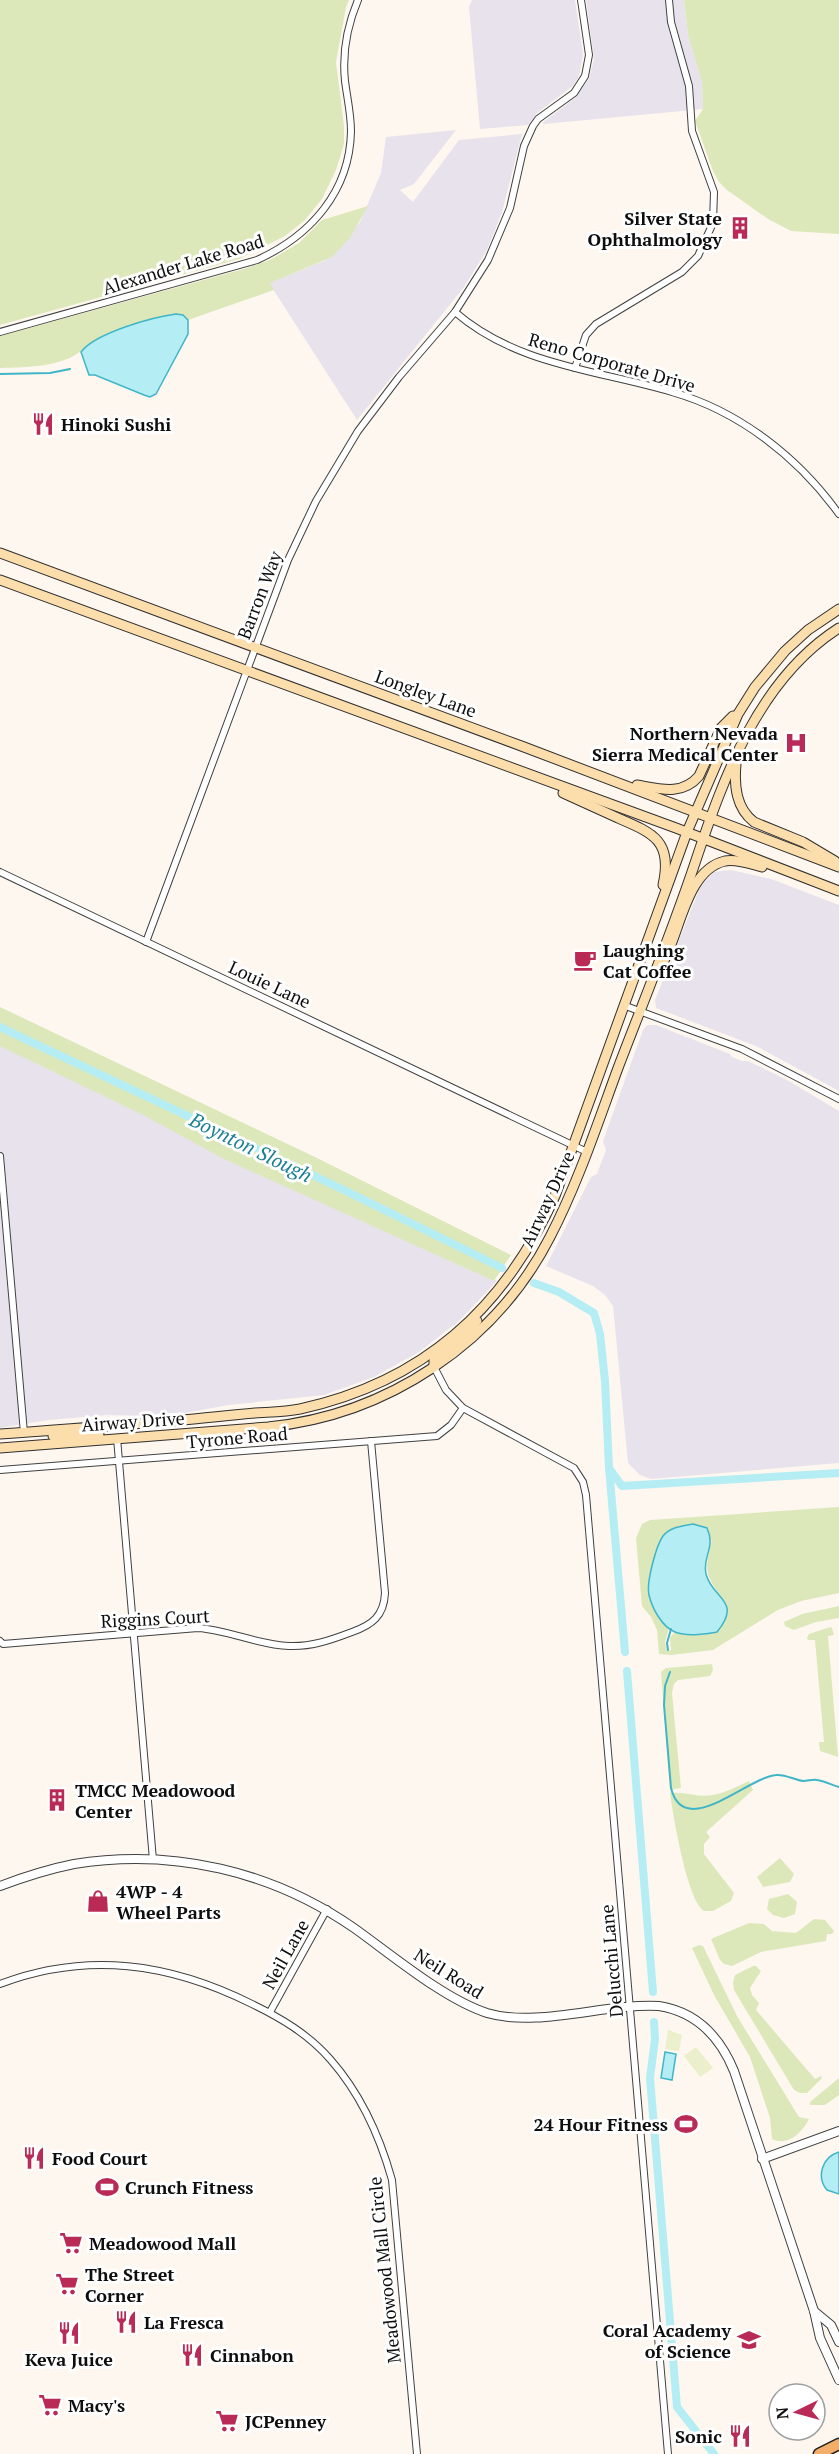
<svg xmlns="http://www.w3.org/2000/svg" width="839" height="2454" font-family="'PT Serif',serif">
	<style>
		.industrial { fill: #e8e2ec }
		.green { fill: #dde8ba; fill-rule: evenodd }
		.pitch { fill: #ecefcb }
		.water { fill: #b5edf4; stroke: #3fb5c8; stroke-width: 1.5 }
		.lines { fill: none; stroke-linecap: round; stroke-linejoin: round }
		.stream { stroke: #3fb5c8; stroke-width: 2 }
		.canal { stroke: #b5edf4; stroke-width: 8 }
		.minor-casing { stroke: #414141; stroke-width: 8 }
		.tertiary-casing { stroke: #414141; stroke-width: 10 }
		.secondary-casing { stroke: #303030; stroke-width: 11 }
		.primary-casing { stroke: #1f1f1f; stroke-width: 13 }
		.minor { stroke: #fff; stroke-width: 6 }
		.tertiary { stroke: #fff; stroke-width: 8 }
		.secondary { stroke: #fcdeac; stroke-width: 9 }
		.primary { stroke: #f3ae6a; stroke-width: 10 }
		.labels { text-anchor: middle; dominant-baseline: central; stroke-width: 6; stroke-linejoin: round; paint-order: stroke }
		.poi-label { font-size: 18px; font-weight: bold; fill: #0e0e0e; stroke: #fff; text-anchor: start }
		.street-label { font-size: 18px; fill: #0e0e0e; stroke: #fff }
		.water-label { font-size: 20px; font-style: italic; fill: #1a7f94; stroke: #fff }
	</style>
	<rect width="100%" height="100%" fill="#fef7ef"/>
	<g class="industrial">
		<polygon points="472,0 575,0 583,54 579,76 573,86 537,113 528,125 480,129 469,7"/>
		<polygon points="586,0 684,0 688,35 702,81 703,109 544,124 542,123 575,98 589,79 594,59"/>
		<polygon points="456,130 414,184 400,190 413,202 459,140 522,134 502,212 487,250 464,287 357,420 269,283 326,260 360,222 381,173 386,137"/>
		<polygon points="731,870 771,879 839,905 839,1091 756,1046 656,1008 655,1000 701,885 714,872"/>
		<polygon points="647,1025 656,1025 730,1054 732,1057 742,1061 748,1061 787,1080 839,1111 839,1463 651,1479 640,1475 628,1463 613,1306 605,1295 593,1286 546,1266 591,1177 597,1174 606,1150 603,1141 643,1030"/>
		<polygon points="0,1039 484,1275 497,1281 460,1320 419,1352 374,1377 324,1395 229,1405 185,1413 145,1416 108,1415 49,1420 0,1428"/>
	</g>
	<g class="green">
		<polygon points="0,0 349,0 346,7 336,62 344,126 344,144 336,170 322,199 305,220 285,236 239,259 0,325"/>
		<polygon points="684,0 839,0 839,234 791,231 768,219 727,190 719,182 713,171 695,121 703,109 702,82 688,35"/>
		<path d="M368,206l-18,32 -18,19 -62,26 4,7 -86,30 -5,-5 -96,30c-19,23 -60,22 -87,23v-32l247,-68 23,-8 29,-17 23,-23z"/>
		<polygon points="0,1007 317,1158 511,1255 494,1281 222,1158 145,1116 0,1046"/>
		<path d="M839,1507v86l-38,8 -23,9 -65,40 -42,5 -12,-1 -2,-24 -6,-13 -9,-11 -6,-68 6,-14 8,-4zM712,1539c-9,36 -6,36 15,66l-31,30 -21,-3 -5,5 1,13 -4,1 -2,-9 4,-14 -5,-3z"/>
		<polygon points="839,1606 839,1618 816,1622 794,1630 785,1626 784,1622 802,1614"/>
		<polygon points="830,1627 832,1628 834,1635 828,1636 838,1757 820,1751 819,1742 824,1742 815,1640 808,1640 807,1638 809,1634"/>
		<polygon points="712,1664 713,1670 710,1676 678,1680 674,1684 672,1693 681,1788 670,1790 661,1672 666,1668"/>
		<path d="M749,1781l4,9 -47,42 4,5 -6,7v10l30,39 -3,8 -18,10h-9c-17,-11 -31,-96 -34,-118 15,-2 28,5 43,2 12,-2 25,-9 36,-14z"/>
		<polygon points="780,1858 794,1874 790,1882 763,1887 757,1877"/>
		<polygon points="788,1894 797,1902 795,1914 784,1918 773,1915 767,1909 769,1899"/>
		<polygon points="814,1919 825,1920 834,1931 832,1934 827,1934 826,1941 761,1952 732,1966 724,1964 720,1960 711,1939 749,1923 764,1924 772,1931 796,1933"/>
		<path d="M699,1945l4,1 34,70 62,101 10,2c-6,12 -20,28 -37,20l-2,-21 -20,-61 -36,-62 -22,-47z"/>
		<polygon points="753,1966 756,1966 761,1971 750,1988 752,1995 759,2003 756,2010 815,2079 821,2076 822,2078 807,2093 800,2093 794,2090 734,1990 733,1983 735,1975"/>
		<polygon points="839,2078 839,2095 825,2105 810,2105 810,2102"/>
	</g>
	<g class="pitch">
		<polygon points="668,2030 682,2035 679,2051 665,2049"/>
		<polygon points="696,2047 713,2068 700,2077 684,2056"/>
	</g>
	<g class="water">
		<path d="M176,314l7,1 5,5v14l-32,60 -6,3 -6,-2 -49,-20h-6l-8,-23c14,-19 72,-35 95,-38z"/>
		<path d="M693,1524l14,4c9,20 -5,28 -1,46 6,25 37,26 11,58 -13,2 -29,5 -42,0 -13,-5 -23,-24 -26,-37 -3,-12 7,-49 14,-59 7,-9 19,-10 30,-12z"/>
		<polygon points="665,2052 676,2054 672,2080 661,2078"/>
		<path d="M839,2152v42l-12,-4c-11,-13 -5,-33 12,-38z"/>
	</g>
	<g class="lines">
		<g class="stream">
			<polyline points="0,374 50,373 70,369"/>
			<polyline points="668,1650 667,1643 671,1629"/>
			<path d="M670,1672l-5,14 -1,19 7,83c13,53 77,-11 105,-13 9,-1 19,5 27,6 5,0 10,-2 14,-1 7,1 15,5 22,7"/>
		</g>
		<g class="canal">
			<polyline points="0,1027 346,1191 502,1268"/>
			<polyline points="534,1283 559,1292 594,1313 600,1334 605,1381 609,1468 622,1486 839,1473"/>
			<polyline points="609,1468 625,1652"/>
			<polyline points="627,1671 653,1992"/>
			<polyline points="654,2022 655,2039 650,2078 677,2407 714,2454"/>
		</g>
		<g class="minor-casing">
			<g id="minor">
				<path d="M455,312c61,53 142,58 217,80 67,19 126,65 167,122"/>
				<path d="M0,332l257,-72c53,-24 93,-68 94,-129 0,-17 -4,-34 -6,-50 -3,-29 2,-55 13,-81"/>
				<polyline points="575,368 586,335 596,324 682,272 698,256 713,223 714,192 692,131 689,86 671,22 669,0"/>
				<polyline points="0,872 587,1152"/>
				<polyline points="146,942 288,560 316,501 358,431 399,377 455,312 488,260 510,208 524,146 533,126 538,119 574,93 585,76 589,55 581,0"/>
				<polyline points="623,1005 742,1049 839,1099"/>
				<polyline points="0,1156 24,1433"/>
				<polyline points="434,1367 446,1390 463,1408 574,1468 583,1482 586,1495 668,2454"/>
				<polyline points="117,1438 153,1860"/>
				<polyline points="0,1470 437,1436 451,1425 463,1408"/>
				<path d="M0,1641l3,3 195,-16c31,2 60,17 91,18 22,1 42,-6 63,-14 20,-7 32,-16 33,-39l-14,-152"/>
				<path d="M0,1984c87,-33 170,-21 252,20 29,14 56,30 78,55 30,34 50,78 62,121l25,274"/>
				<polyline points="270,2012 327,1909"/>
			</g>
		</g>
		<g class="tertiary-casing">
			<g id="tertiary">
				<path d="M0,1886c24,-9 49,-17 74,-22 99,-16 198,7 280,64 38,27 90,71 133,85 50,15 119,-10 172,-7 38,6 61,31 75,65l80,240 6,27 19,42"/>
				<polyline points="762,2159 839,2131"/>
				<polyline points="814,2311 831,2325 839,2342"/>
			</g>
		</g>
		<g class="secondary-casing">
			<g id="secondary">
				<polyline points="0,553 524,747 839,867"/>
				<polyline points="0,580 676,828 839,891"/>
				<path d="M736,764c-2,22 0,44 18,58l49,20 32,19"/>
				<path d="M637,785c23,4 45,11 62,-9l22,-48 12,-12"/>
				<path d="M563,793c18,8 37,17 55,25 35,15 55,23 45,67"/>
				<path d="M661,966c19,-30 24,-96 64,-105 11,-2 26,3 37,6"/>
				<polyline points="434,1367 434,1360 437,1356 468,1332 477,1321"/>
				<path d="M0,1434c61,-4 121,-9 182,-14 24,-2 48,-5 73,-7 15,-1 30,-1 45,-4 123,-27 204,-100 255,-213l132,-364 51,-118 17,-27 30,-36 23,-21 31,-21"/>
				<polyline points="53,1436 99,1434"/>
				<path d="M0,1448l268,-21c119,-12 227,-83 282,-190 28,-54 47,-112 68,-169 26,-68 54,-136 77,-205 29,-87 64,-184 144,-235"/>
			</g>
		</g>
		<g class="primary-casing">
			<polyline id="primary" points="819,2454 839,2444"/>
		</g>
		<use href="#minor" class="minor"/>
		<use href="#tertiary" class="tertiary"/>
		<use href="#secondary" class="secondary"/>
		<use href="#primary" class="primary"/>
	</g>
	<defs>
		<g id="building-bare" transform="scale(1.8)"><path d="M-4-6H4V6H1V3H-1V6H-4ZM-2.5-4.3h1.7v1.8h-1.7ZM.8-4.3h1.7v1.8H.8ZM-2.5-1h1.7V.8h-1.7ZM.8-1h1.7V.8H.8Z" fill="#b92b56" stroke="#fff" stroke-width="2.5" paint-order="stroke"/></g>
		<g id="restaurant-bare" transform="scale(1.8)"><path d="M-5-6h1v4h1v-4h1v4h1v-4h1v5L-1.5 .5V6h-2V.5L-5-1ZM5-6V6H3V1.5H1.5Q1.5-4 5-6Z" fill="#b92b56" stroke="#fff" stroke-width="2.5" paint-order="stroke"/></g>
		<g id="hospital-bare" transform="scale(1.8)"><path d="M-5-5h3v3.5h4V-5h3V5h-3V1.5h-4V5h-3Z" fill="#b92b56" stroke="#fff" stroke-width="2.5" paint-order="stroke"/></g>
		<g id="cafe-bare" transform="scale(1.8)"><path d="M-5.5-4.5H6V0H3Q3 3.5 0 3.5H-2.5Q-5.5 3.5-5.5 0ZM3-3.2v2h1.7v-2ZM-6 4.5H4V6H-6Z" fill="#b92b56" stroke="#fff" stroke-width="2.5" paint-order="stroke"/></g>
		<g id="shop-bare" transform="scale(1.8)"><path d="M-5-2.5h2.3a2.7 3.5 0 0 1 5.4 0H5L5.5 6h-11ZM-1.5-2.5h3a1.5 2.3 0 0 0-3 0Z" fill="#b92b56" stroke="#fff" stroke-width="2.5" paint-order="stroke"/></g>
		<g id="stadium-bare" transform="scale(1.8)"><path d="M0-5a6.5 5 0 1 0 0 10a6.5 5 0 1 0 0-10ZM-3.5-1.8h7v3.6h-7Z" fill="#b92b56" stroke="#fff" stroke-width="2.5" paint-order="stroke"/></g>
		<g id="supermarket-bare" transform="scale(1.8)"><path d="M-6-5.5h2.5l.6 2H6L4.5 2H-2.5L-4.4-4H-6ZM-1.5 3.2a1.3 1.3 0 1 0 .1 0ZM3 3.2a1.3 1.3 0 1 0 .1 0Z" fill="#b92b56" stroke="#fff" stroke-width="2.5" paint-order="stroke"/></g>
		<g id="school-bare" transform="scale(1.8)"><path d="M0-5L7-2L0 1L-7-2ZM-4 1L0 2.5L4 1V4Q0 6-4 4Z" fill="#b92b56" stroke="#fff" stroke-width="2.5" paint-order="stroke"/></g>
	</defs>
	<g fill-rule="evenodd">
		<use href="#building-bare" x="740" y="228"/>
		<use href="#restaurant-bare" x="43" y="424"/>
		<use href="#hospital-bare" x="796" y="743"/>
		<use href="#cafe-bare" x="585" y="960"/>
		<use href="#building-bare" x="57" y="1800"/>
		<use href="#shop-bare" x="98" y="1901"/>
		<use href="#stadium-bare" x="686" y="2124"/>
		<use href="#restaurant-bare" x="34" y="2158"/>
		<use href="#stadium-bare" x="107" y="2187"/>
		<use href="#supermarket-bare" x="71" y="2243"/>
		<use href="#supermarket-bare" x="67" y="2284"/>
		<use href="#restaurant-bare" x="126" y="2322"/>
		<use href="#restaurant-bare" x="69" y="2333"/>
		<use href="#school-bare" x="749" y="2340"/>
		<use href="#restaurant-bare" x="192" y="2355"/>
		<use href="#supermarket-bare" x="50" y="2405"/>
		<use href="#supermarket-bare" x="227" y="2421"/>
		<use href="#restaurant-bare" x="740" y="2436"/>
	</g>
	<g class="labels">
		<g class="poi-label">
			<text x="722" y="218" text-anchor="end">Silver State<tspan x="722" dy="21">Ophthalmology</tspan></text>
			<text x="61" y="424">Hinoki Sushi</text>
			<text x="778" y="733" text-anchor="end">Northern Nevada<tspan x="778" dy="21">Sierra Medical Center</tspan></text>
			<text x="603" y="950">Laughing<tspan x="603" dy="21">Cat Coffee</tspan></text>
			<text x="75" y="1790">TMCC Meadowood<tspan x="75" dy="21">Center</tspan></text>
			<text x="116" y="1891">4WP - 4<tspan x="116" dy="21">Wheel Parts</tspan></text>
			<text x="668" y="2124" text-anchor="end">24 Hour Fitness</text>
			<text x="52" y="2158">Food Court</text>
			<text x="125" y="2187">Crunch Fitness</text>
			<text x="89" y="2243">Meadowood Mall</text>
			<text x="85" y="2274">The Street<tspan x="85" dy="21">Corner</tspan></text>
			<text x="144" y="2322">La Fresca</text>
			<text x="731" y="2330" text-anchor="end">Coral Academy<tspan x="731" dy="21">of Science</tspan></text>
			<text x="210" y="2355">Cinnabon</text>
			<text x="69" y="2359" text-anchor="middle">Keva Juice</text>
			<text x="68" y="2405">Macy's</text>
			<text x="245" y="2421">JCPenney</text>
			<text x="722" y="2436" text-anchor="end">Sonic</text>
		</g>
		<g class="street-label">
			<text transform="translate(183 264) rotate(-17)">Alexander Lake Road</text>
			<text transform="translate(612 362) rotate(16)">Reno Corporate Drive</text>
			<text transform="translate(259 595) rotate(-69)">Barron Way</text>
			<text transform="translate(426 693) rotate(20)">Longley Lane</text>
			<text transform="translate(270 984) rotate(25)">Louie Lane</text>
			<text transform="translate(547 1199) rotate(-65)">Airway Drive</text>
			<text transform="translate(133 1421) rotate(-4)">Airway Drive</text>
			<text transform="translate(237 1437) rotate(-5)">Tyrone Road</text>
			<text transform="translate(155 1618) rotate(-3)">Riggins Court</text>
			<text transform="translate(285 1954) rotate(-61)">Neil Lane</text>
			<text transform="translate(611 1961) rotate(-95)">Delucchi Lane</text>
			<text transform="translate(449 1973) rotate(32)">Neil Road</text>
			<text transform="translate(384 2270) rotate(-96)">Meadowood Mall Circle</text>
		</g>
		<g class="water-label">
			<text transform="translate(251 1147) rotate(26)">Boynton Slough</text>
		</g>
	</g>
	<g transform="translate(797 2412) rotate(265)"><circle r="28" fill="#ffffff" stroke="#9f9f9f" stroke-width="1.5"/>
	<path d="M0-4.5L10 22L0 15L-10 22Z" fill="#b92b56"/>
	<text y="-9" font-size="16" font-weight="bold" text-anchor="middle" fill="#0e0e0e">N</text>
	</g>
</svg>
